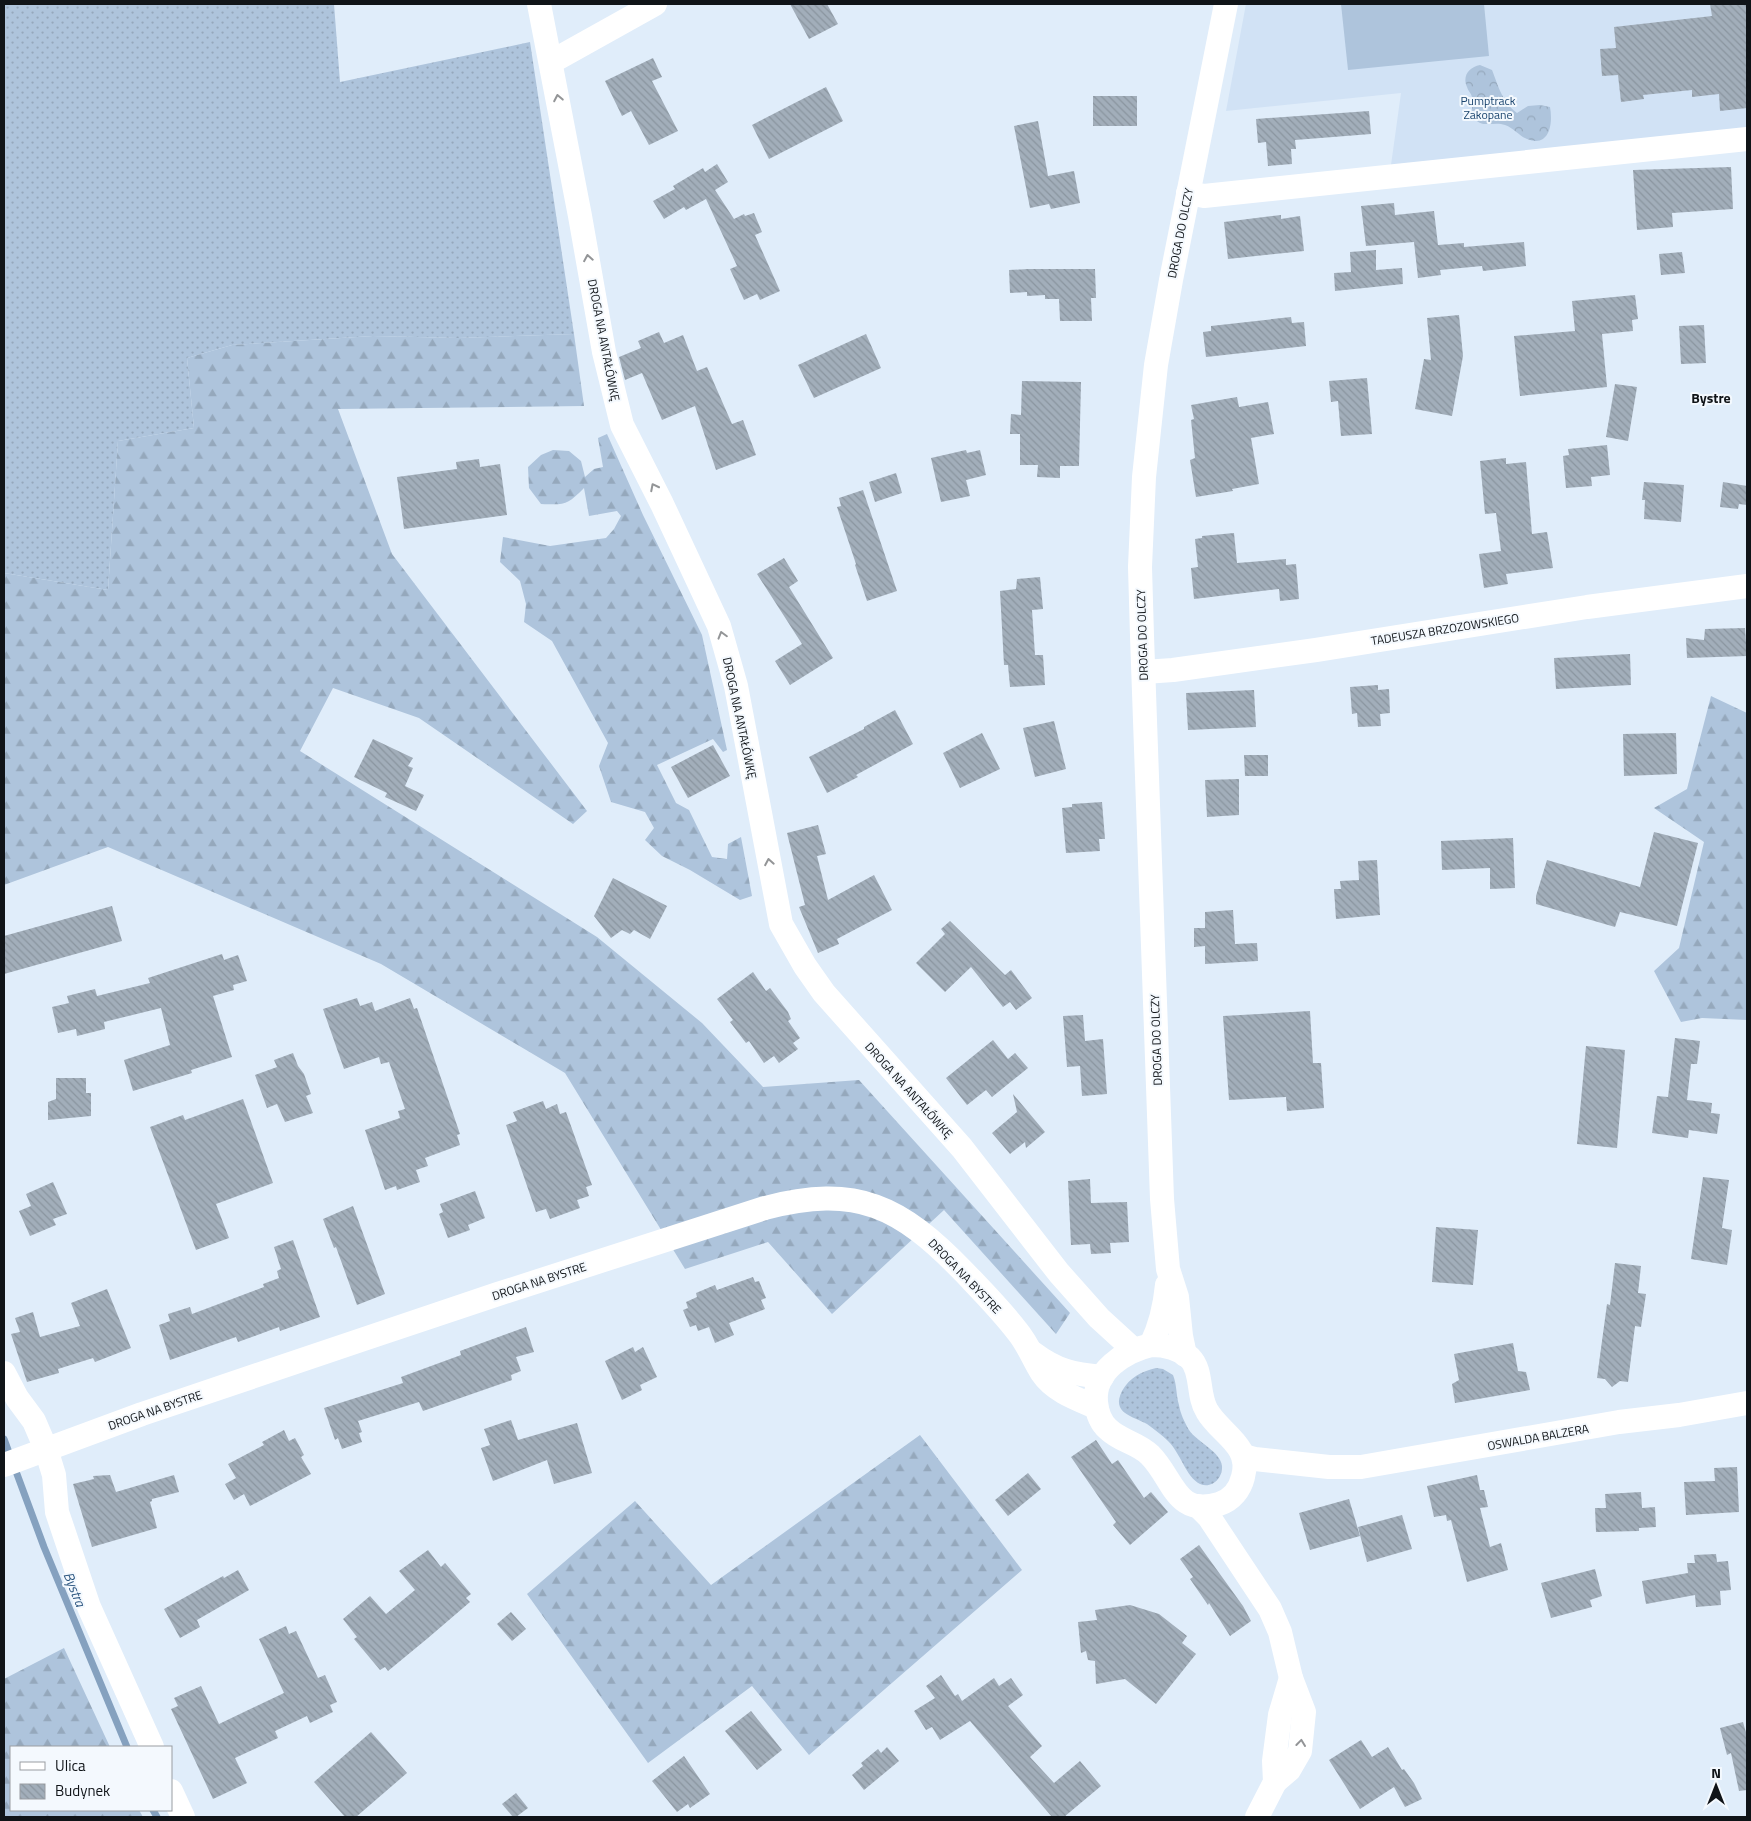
<svg xmlns="http://www.w3.org/2000/svg" width="1751" height="1821" font-family="'Titillium Web',sans-serif">
	<style>
		.built { fill: #d1e2f5 }
		.grass { fill: url(#grass-dots) }
		.forest { fill: url(#forest-firs) }
		.park { fill: url(#park-crowns) }
		.garden { fill: #aec4dc }
		.lines { fill: none; stroke-linecap: round; stroke-linejoin: round }
		.stream { stroke: #85a1bf; stroke-width: 7 }
		.building { fill: url(#building-back-hatch) }
		.minor { stroke: #fff; stroke-width: 24 }
		.oneway { stroke: #939597 }
		.labels { text-anchor: middle; dominant-baseline: central; stroke-width: 4; stroke-linejoin: round; paint-order: stroke }
		.park-label { font-size: 12px; fill: #1c466f; stroke: #f4f9fe }
		.street-label { font-size: 12px; fill: #101418; stroke: #f4f9fe }
		.neighbourhood-label { font-size: 14px; font-weight: bold; fill: #101418; stroke: #f4f9fe }
		.water-label { font-size: 14px; font-style: italic; fill: #2b557f; stroke: #f4f9fe }
	</style>
	<defs>
		<pattern id="grass-dots" width="8" height="8" patternUnits="userSpaceOnUse" patternTransform="scale(1.25)"><rect width="8" height="8" fill="#aec4dc"/><path d="M2 2h.1M6 6h.1" fill="none" stroke="#95a8bc" stroke-width="1.8" stroke-linecap="round"/></pattern>
		<pattern id="forest-firs" width="22" height="20" patternUnits="userSpaceOnUse" patternTransform="scale(1.25)"><rect width="22" height="20" fill="#aec4dc"/><path d="M5 1l3.5 6h-7zM16 11l3.5 6h-7z" fill="#95a8bc"/></pattern>
		<pattern id="park-crowns" width="20" height="18" patternUnits="userSpaceOnUse" patternTransform="scale(1.25)"><rect width="20" height="18" fill="#aec4dc"/><path d="M2 6a3 3 0 1 1 6 0M12 15a3 3 0 1 1 6 0" fill="none" stroke="#95a8bc"/></pattern>
		<pattern id="building-back-hatch" width="6" height="6" patternUnits="userSpaceOnUse" patternTransform="scale(1.25)"><rect width="6" height="6" fill="#a2aeba"/><path d="M-1 5l2 2M0 0l6 6M5-1l2 2" fill="none" stroke="#8a959f"/></pattern>
	</defs>
	<rect width="100%" height="100%" fill="#e0edfa"/>
	<polygon class="built" points="1246,4 1747,4 1747,128 1391,165 1401,93 1226,111"/>
	<g class="grass">
		<polygon points="4,4 334,4 340,82 530,42 574,334 458,338 373,336 232,345 187,358 194,428 118,441 108,590 4,573"/>
		<path d="M1156,1368l7,1 10,6c4,10 3,20 6,30 1,8 6,18 10,25 8,12 32,22 33,36 1,12 -10,23 -22,18 -14,-7 -20,-32 -32,-43 -6,-6 -14,-12 -21,-17 -15,-8 -36,-11 -25,-33 8,-14 19,-19 34,-23z"/>
	</g>
	<g class="forest">
		<polygon points="574,334 584,406 338,409 392,554 587,811 573,824 419,718 333,688 300,751 597,937 702,1023 763,1087 859,1080 1070,1313 1056,1334 944,1210 832,1314 768,1242 685,1269 565,1073 381,964 108,847 4,885 4,573 108,590 118,441 194,428 187,358 232,345 373,336 458,338"/>
		<path d="M607,434l36,81 59,120 25,115 -4,2 -10,-13 -56,26 19,38 13,7 23,47 15,2 1,-15 13,-7 11,59 -12,4 -50,-30 -28,-14 -17,-16 9,-12 -9,-16 -34,-10 -12,-36 9,-23 -56,-102 -28,-19 2,-18 -6,-23 -20,-19 3,-25 47,9 56,-8 8,-9 7,-13 -4,-5 -28,5 -5,-28c-17,17 -18,17 -43,16l-12,-16 -1,-21 13,-12 12,-5 16,1 12,10 4,16 9,-8 9,-2 -5,-29z"/>
		<polygon points="1711,696 1747,713 1747,1020 1702,1018 1681,1022 1654,971 1679,948 1704,842 1654,808 1687,789"/>
		<polygon points="920,1435 1022,1570 809,1755 752,1686 648,1763 527,1594 635,1501 711,1585"/>
		<polygon points="64,1648 110,1747 11,1747 11,1810 139,1810 143,1817 4,1817 4,1679"/>
	</g>
	<path class="park" d="M1480,65l12,5c6,15 10,32 25,43l11,-7 12,-1 10,2c3,16 0,41 -23,32 -8,-3 -13,-11 -22,-14 -10,-4 -22,3 -29,-5 -6,-7 -3,-15 -4,-23 -1,-4 -4,-6 -5,-10 -5,-11 2,-20 13,-22z"/>
	<polygon class="garden" points="1341,4 1484,4 1489,56 1348,70"/>
	<g class="lines">
		<g class="stream">
			<polyline points="4,1439 44,1547 127,1747"/>
			<polyline points="153,1810 157,1817"/>
		</g>
	</g>
	<g class="building">
		<polygon points="790,4 827,4 838,24 809,39"/>
		<polygon points="1710,4 1747,4 1747,108 1720,111 1719,94 1692,97 1692,90 1643,95 1644,99 1621,102 1618,75 1602,76 1600,49 1616,48 1614,27 1712,16"/>
		<polygon points="653,58 662,77 652,81 678,131 649,145 631,111 622,116 605,81"/>
		<polygon points="826,87 843,121 769,159 752,125"/>
		<rect x="1093" y="96" width="44" height="30"/>
		<polygon points="1369,111 1371,134 1295,140 1296,149 1291,149 1292,164 1268,166 1266,142 1258,143 1256,119"/>
		<polygon points="1038,121 1048,176 1074,171 1080,203 1051,209 1049,204 1030,208 1014,126"/>
		<polygon points="717,164 728,182 715,190 734,219 744,214 745,216 754,213 762,232 755,235 780,291 760,300 757,294 744,300 730,269 737,266 706,199 686,210 684,207 664,219 653,201 675,189 673,186 703,168 705,172"/>
		<polygon points="1731,167 1733,209 1672,213 1673,227 1637,230 1633,170"/>
		<polygon points="1394,203 1395,215 1434,211 1438,245 1464,243 1464,247 1524,242 1526,266 1483,271 1482,266 1440,270 1441,275 1418,278 1414,242 1366,246 1361,206"/>
		<polygon points="1281,215 1281,219 1300,216 1304,251 1228,259 1224,222"/>
		<polygon points="1376,250 1376,270 1402,268 1403,284 1335,291 1334,273 1351,272 1350,252"/>
		<polygon points="1682,252 1685,273 1661,275 1659,254"/>
		<polygon points="1028,269 1095,269 1096,298 1091,298 1092,321 1060,321 1059,299 1045,299 1045,295 1027,296 1027,292 1010,293 1009,270"/>
		<polygon points="1635,295 1638,319 1632,320 1633,331 1602,334 1607,387 1520,396 1514,336 1575,331 1572,301"/>
		<polygon points="1459,315 1463,356 1452,416 1415,409 1424,359 1431,360 1427,318"/>
		<polygon points="1291,317 1292,323 1304,322 1306,346 1206,357 1203,332 1211,331 1211,326"/>
		<polygon points="1704,325 1706,363 1681,364 1679,326"/>
		<polygon points="659,332 664,343 683,335 697,371 707,367 732,424 743,420 756,455 716,470 695,406 662,420 642,373 625,380 619,357 641,348 638,341"/>
		<polygon points="866,334 881,368 814,398 798,365"/>
		<polygon points="1367,378 1372,434 1341,436 1338,401 1331,402 1329,381"/>
		<polygon points="1022,381 1081,382 1079,466 1060,466 1060,478 1037,477 1038,465 1020,465 1020,434 1010,434 1011,414 1021,415"/>
		<polygon points="1615,384 1637,387 1628,441 1606,437"/>
		<polygon points="1237,397 1239,407 1268,402 1274,434 1251,438 1259,484 1232,489 1233,491 1196,497 1190,460 1195,458 1191,420 1194,419 1191,405"/>
		<polygon points="1607,445 1610,475 1591,477 1592,486 1566,488 1563,456 1569,455 1568,449"/>
		<polygon points="966,450 967,453 980,450 986,475 966,480 970,496 941,502 931,458"/>
		<polygon points="1506,458 1506,464 1526,462 1532,534 1547,532 1553,568 1506,574 1508,584 1484,588 1479,554 1501,551 1496,513 1485,514 1480,461"/>
		<polygon points="479,459 480,467 500,464 507,515 404,529 397,477 457,469 456,462"/>
		<polygon points="896,473 902,493 875,502 869,482"/>
		<polygon points="1644,482 1684,485 1681,522 1644,519 1645,500 1642,500"/>
		<polygon points="1723,482 1747,486 1747,505 1739,504 1738,509 1720,507"/>
		<polygon points="863,490 897,591 867,601 855,565 856,564 837,507 841,506 839,498"/>
		<polygon points="1234,533 1237,563 1286,559 1286,565 1296,564 1299,599 1280,601 1279,589 1194,599 1191,568 1198,567 1195,539 1202,538 1202,536"/>
		<polygon points="784,558 798,581 789,587 833,658 790,685 775,661 802,644 757,574"/>
		<polygon points="1040,577 1043,609 1032,610 1035,655 1043,655 1045,685 1010,687 1008,665 1004,665 1000,591 1016,589 1017,579"/>
		<polygon points="1745,628 1747,656 1687,658 1686,638 1704,640 1705,629"/>
		<polygon points="1630,654 1631,685 1556,689 1554,658"/>
		<polygon points="1378,685 1378,690 1389,689 1390,713 1380,714 1381,726 1358,727 1357,713 1352,714 1350,687"/>
		<polygon points="1254,690 1256,727 1188,730 1186,693"/>
		<polygon points="895,710 913,744 856,775 858,777 827,793 809,757 864,729 864,727"/>
		<polygon points="1054,721 1066,769 1035,777 1023,728"/>
		<polygon points="982,733 1000,769 960,788 943,753"/>
		<polygon points="1676,733 1677,774 1624,776 1623,734"/>
		<polygon points="373,739 413,758 408,766 413,768 405,786 424,795 416,811 385,797 387,793 354,777"/>
		<polygon points="713,745 730,776 688,798 671,767"/>
		<polygon points="1244,755 1268,755 1268,776 1245,776"/>
		<polygon points="1239,779 1239,815 1207,817 1205,780"/>
		<polygon points="1102,802 1105,839 1099,839 1100,851 1066,853 1062,808 1072,807 1072,804"/>
		<polygon points="818,825 826,854 817,856 828,900 874,875 892,910 837,939 839,944 818,953 799,907 805,905 787,833"/>
		<polygon points="1654,832 1698,843 1677,926 1620,912 1615,927 1536,904 1536,896 1547,860 1640,887"/>
		<polygon points="1513,838 1515,888 1490,889 1490,868 1442,870 1441,841"/>
		<polygon points="1377,860 1380,915 1336,919 1334,889 1341,889 1340,881 1359,880 1358,861"/>
		<polygon points="613,878 667,906 650,939 634,930 630,934 622,930 611,938 594,916"/>
		<polygon points="112,906 122,941 4,974 4,936"/>
		<polygon points="1233,910 1235,944 1257,943 1258,961 1205,964 1205,946 1194,947 1194,928 1205,928 1205,912"/>
		<polygon points="950,921 1005,975 1011,970 1032,998 1016,1010 1010,1002 1003,1007 971,967 945,992 916,963 945,934 941,929"/>
		<polygon points="222,954 224,960 238,955 247,981 233,985 234,990 213,996 232,1057 191,1070 192,1073 133,1091 124,1060 170,1045 161,1008 104,1022 105,1029 77,1036 76,1029 58,1033 52,1007 69,1003 67,996 95,989 97,996 150,983 148,978"/>
		<polygon points="753,972 766,991 770,988 788,1012 791,1019 788,1021 800,1038 793,1043 798,1049 779,1063 774,1056 764,1063 749,1041 746,1043 730,1022 733,1020 717,999"/>
		<polygon points="357,998 360,1006 372,1002 375,1011 410,998 414,1009 417,1008 460,1134 457,1135 460,1145 425,1158 428,1166 416,1170 420,1182 397,1190 396,1186 385,1190 365,1130 400,1118 398,1111 405,1109 389,1062 381,1064 379,1057 344,1069 323,1009"/>
		<polygon points="1310,1011 1313,1063 1321,1063 1324,1108 1287,1111 1286,1097 1229,1100 1223,1016"/>
		<polygon points="1083,1015 1085,1041 1103,1039 1107,1094 1082,1096 1080,1066 1067,1067 1063,1016"/>
		<polygon points="1675,1038 1700,1041 1697,1064 1691,1064 1687,1100 1712,1103 1711,1113 1720,1114 1717,1134 1689,1130 1688,1138 1652,1133 1657,1096 1668,1097"/>
		<polygon points="993,1040 1008,1059 1015,1053 1028,1068 992,1097 986,1090 967,1105 946,1078"/>
		<polygon points="1586,1046 1625,1050 1617,1148 1577,1144"/>
		<polygon points="293,1053 298,1066 304,1074 311,1094 306,1096 313,1113 285,1122 277,1104 267,1108 255,1075 277,1067 274,1060"/>
		<polygon points="56,1078 86,1078 86,1093 91,1093 91,1116 48,1120 48,1102 56,1099"/>
		<polygon points="1013,1094 1045,1132 1026,1148 1025,1142 1010,1154 992,1133 1017,1112"/>
		<polygon points="243,1099 273,1183 216,1204 229,1238 196,1250 150,1127 183,1115 185,1120"/>
		<polygon points="543,1101 546,1109 557,1104 560,1114 566,1112 592,1185 586,1187 589,1196 577,1200 580,1208 550,1219 546,1209 536,1212 506,1125 517,1121 513,1112"/>
		<polygon points="1703,1177 1729,1180 1722,1228 1732,1230 1727,1265 1691,1259"/>
		<polygon points="1090,1179 1091,1203 1127,1202 1129,1242 1110,1243 1111,1253 1091,1254 1090,1244 1071,1245 1068,1181"/>
		<polygon points="53,1182 67,1214 53,1219 56,1225 30,1236 19,1211 31,1206 26,1194"/>
		<polygon points="475,1191 485,1218 468,1225 470,1230 448,1238 439,1214 443,1212 440,1204"/>
		<polygon points="353,1206 385,1294 357,1305 336,1247 334,1248 323,1219"/>
		<polygon points="1436,1227 1478,1230 1473,1285 1432,1282"/>
		<polygon points="293,1240 320,1317 280,1331 279,1327 238,1342 236,1337 170,1360 159,1325 170,1321 168,1314 190,1307 192,1314 264,1287 263,1284 279,1278 277,1271 281,1269 274,1247"/>
		<polygon points="1615,1263 1641,1266 1638,1293 1646,1294 1641,1327 1635,1326 1628,1382 1620,1381 1612,1387 1605,1379 1597,1378 1607,1304 1610,1305"/>
		<polygon points="753,1277 755,1282 759,1281 766,1298 761,1300 765,1309 729,1323 734,1335 715,1343 709,1327 698,1331 696,1325 690,1327 683,1310 688,1308 686,1302 697,1297 696,1293 715,1285 717,1290"/>
		<polygon points="107,1289 131,1348 95,1362 93,1358 58,1369 59,1373 27,1382 11,1334 20,1332 15,1318 33,1312 40,1337 80,1326 71,1303"/>
		<polygon points="526,1327 534,1352 516,1357 521,1371 511,1375 512,1380 423,1411 419,1402 358,1421 362,1432 359,1433 362,1442 342,1449 338,1438 335,1440 324,1408 403,1383 401,1377 461,1355 460,1351"/>
		<polygon points="1513,1343 1518,1371 1526,1372 1530,1390 1455,1403 1452,1384 1459,1380 1454,1354"/>
		<polygon points="633,1347 635,1352 643,1347 657,1377 640,1385 642,1390 622,1400 605,1361"/>
		<polygon points="511,1420 518,1440 577,1423 592,1473 554,1484 547,1460 493,1481 481,1448 490,1445 484,1429"/>
		<polygon points="284,1430 289,1441 295,1438 304,1455 301,1457 311,1474 250,1506 244,1494 234,1500 225,1484 236,1478 228,1464 264,1445 262,1442"/>
		<polygon points="1096,1440 1112,1464 1118,1460 1144,1498 1151,1492 1168,1512 1130,1545 1113,1525 1116,1522 1071,1457"/>
		<polygon points="1737,1467 1739,1512 1686,1515 1684,1482 1715,1481 1714,1468"/>
		<polygon points="1028,1473 1041,1489 1008,1516 995,1500"/>
		<polygon points="110,1475 116,1492 174,1475 179,1492 152,1499 152,1501 150,1502 157,1528 92,1547 73,1484 94,1479 93,1476"/>
		<polygon points="1477,1475 1480,1490 1484,1490 1488,1507 1480,1508 1490,1547 1501,1543 1508,1570 1467,1582 1451,1520 1447,1521 1446,1515 1434,1517 1427,1486"/>
		<polygon points="1641,1492 1642,1508 1655,1507 1656,1527 1639,1528 1639,1531 1596,1532 1595,1508 1606,1508 1605,1494"/>
		<polygon points="1349,1499 1360,1536 1310,1550 1299,1513"/>
		<polygon points="1402,1515 1412,1549 1367,1562 1358,1527"/>
		<polygon points="1199,1545 1243,1606 1251,1621 1230,1636 1209,1603 1208,1605 1190,1579 1193,1577 1180,1559"/>
		<polygon points="428,1550 441,1567 445,1563 471,1594 466,1598 470,1602 428,1638 388,1671 385,1667 380,1670 354,1639 357,1637 343,1619 370,1596 386,1614 415,1590 399,1571"/>
		<polygon points="1716,1554 1717,1562 1728,1561 1731,1590 1720,1591 1721,1605 1696,1607 1695,1595 1646,1604 1642,1581 1688,1573 1687,1563 1695,1563 1694,1555"/>
		<polygon points="1595,1569 1602,1596 1590,1600 1592,1607 1551,1618 1541,1583"/>
		<polygon points="238,1570 249,1590 197,1620 200,1627 180,1638 164,1609 223,1576 224,1578"/>
		<polygon points="1130,1605 1159,1614 1187,1636 1182,1643 1196,1654 1156,1704 1125,1679 1096,1684 1095,1661 1088,1660 1086,1651 1081,1653 1078,1622 1097,1620 1095,1610"/>
		<polygon points="511,1612 526,1629 512,1641 497,1624"/>
		<polygon points="286,1626 289,1634 296,1631 318,1678 325,1675 337,1702 330,1705 333,1712 310,1723 307,1716 275,1731 278,1738 235,1758 247,1783 213,1799 171,1709 178,1706 174,1698 201,1686 219,1724 284,1693 259,1639"/>
		<polygon points="941,1675 955,1696 958,1694 962,1701 994,1678 999,1686 1011,1678 1023,1695 1008,1706 1042,1746 1030,1757 1054,1783 1080,1761 1101,1786 1064,1817 1052,1817 970,1721 940,1740 932,1727 926,1730 914,1711 935,1698 926,1686"/>
		<polygon points="751,1711 782,1750 757,1770 725,1731"/>
		<polygon points="1743,1722 1747,1736 1747,1790 1739,1791 1731,1753 1727,1755 1720,1728"/>
		<polygon points="371,1732 407,1773 356,1817 345,1817 314,1782"/>
		<polygon points="1361,1740 1372,1757 1388,1747 1402,1770 1404,1769 1414,1783 1422,1799 1405,1807 1394,1787 1360,1809 1329,1760"/>
		<polygon points="887,1747 899,1761 864,1790 852,1775 863,1766 861,1763 878,1749 881,1753"/>
		<polygon points="684,1756 710,1794 690,1808 688,1804 677,1812 652,1781"/>
		<polygon points="516,1793 528,1808 516,1817 513,1817 502,1804"/>
	</g>
	<g class="lines">
		<g class="minor">
			<polyline points="539,4 580,216 604,352 622,425 662,504 719,626 736,686 781,924 805,966 824,993 962,1148 1059,1273 1099,1318 1134,1350"/>
			<polyline points="551,62 655,4"/>
			<polyline points="1188,193 1204,196 1747,139"/>
			<polyline points="1144,672 1173,670 1316,650 1587,607 1747,586"/>
			<path d="M1151,1345c14,0 28,3 39,13 13,13 7,37 17,53 13,23 45,34 36,66 -3,12 -11,23 -24,27 -44,13 -45,-25 -69,-49 -12,-12 -30,-14 -42,-26 -8,-7 -11,-17 -12,-27 -3,-31 29,-51 55,-57z"/>
			<path d="M1151,1345c10,-20 14,-39 16,-60"/>
			<path d="M1033,1353c24,18 40,21 69,24"/>
			<polyline points="1185,1355 1181,1336 1177,1297 1168,1269 1162,1199 1142,636 1140,567 1144,477 1156,365 1171,280 1226,4"/>
			<polyline points="4,1373 17,1398 34,1421 46,1449 54,1475 57,1512 89,1607 152,1747"/>
			<polyline points="1244,1456 1255,1459 1329,1467 1361,1467 1619,1422 1679,1415 1747,1403"/>
			<path d="M4,1465l138,-51 225,-76 131,-44 267,-86c92,-24 135,-2 199,64 18,19 37,38 53,59 11,13 16,28 25,42 12,18 35,26 54,34"/>
			<polyline points="1198,1506 1209,1517 1270,1609 1280,1632 1291,1678 1304,1712 1300,1751 1289,1770 1275,1782"/>
			<polyline points="171,1791 183,1817"/>
			<polyline points="1257,1817 1275,1782 1274,1761 1280,1715 1291,1678"/>
		</g>
	</g>
	<defs><path id="oneway-chevron" d="M-2-3.5L2.5 0L-2 3.5" fill="none" stroke-width="1.6" stroke-linecap="round" stroke-linejoin="round" transform="scale(1.25)"/></defs>
	<g class="oneway">
		<use href="#oneway-chevron" transform="translate(558 98) rotate(-101)"/>
		<use href="#oneway-chevron" transform="translate(588 258) rotate(-100)"/>
		<use href="#oneway-chevron" transform="translate(654 487) rotate(-117)"/>
		<use href="#oneway-chevron" transform="translate(722 635) rotate(-106)"/>
		<use href="#oneway-chevron" transform="translate(769 862) rotate(-100)"/>
		<use href="#oneway-chevron" transform="translate(1301 1743) rotate(-83)"/>
	</g>
	<g class="labels">
		<g class="park-label">
			<text x="1488" y="100">Pumptrack<tspan x="1488" dy="14">Zakopane</tspan></text>
		</g>
		<g class="street-label">
			<text transform="translate(1180 233) rotate(-79)">DROGA DO OLCZY</text>
			<text transform="translate(604 340) rotate(79)">DROGA NA ANTAŁÓWKĘ</text>
			<text transform="translate(1445 629) rotate(-9)">TADEUSZA BRZOZOWSKIEGO</text>
			<text transform="translate(1142 635) rotate(-92)">DROGA DO OLCZY</text>
			<text transform="translate(740 718) rotate(78)">DROGA NA ANTAŁÓWKĘ</text>
			<text transform="translate(1156 1040) rotate(-92)">DROGA DO OLCZY</text>
			<text transform="translate(909 1090) rotate(48)">DROGA NA ANTAŁÓWKĘ</text>
			<text transform="translate(965 1276) rotate(46)">DROGA NA BYSTRE</text>
			<text transform="translate(539 1281) rotate(-18)">DROGA NA BYSTRE</text>
			<text transform="translate(155 1410) rotate(-19)">DROGA NA BYSTRE</text>
			<text transform="translate(1538 1437) rotate(-10)">OSWALDA BALZERA</text>
		</g>
		<g class="neighbourhood-label">
			<text x="1711" y="397">Bystre</text>
		</g>
		<g class="water-label">
			<text transform="translate(75 1589) rotate(68)">Bystra</text>
		</g>
	</g>
	<rect width="1751" height="1821" fill="none" stroke="#101418" stroke-width="10"/>
	<rect x="10" y="1746" width="162" height="65" fill="#f4f9fe" stroke="#999da2"/>
	<rect x="20" y="1762" width="25" height="8" fill="#ffffff" stroke="#999da2"/>
	<text x="55" y="1771" font-size="15" fill="#101418">Ulica</text>
	<rect x="20" y="1784" width="25" height="15" fill="url(#building-back-hatch)" stroke="#999da2"/>
	<text x="55" y="1796" font-size="15" fill="#101418">Budynek</text>
	<g transform="translate(1716 1786)" stroke="#f4f9fe" stroke-width="4" paint-order="stroke">
	<path d="M0-4L9 19L0 12L-9 19Z" fill="#101418"/>
	<text y="-8" font-size="14" font-weight="bold" text-anchor="middle" fill="#101418">N</text>
	</g>
</svg>
